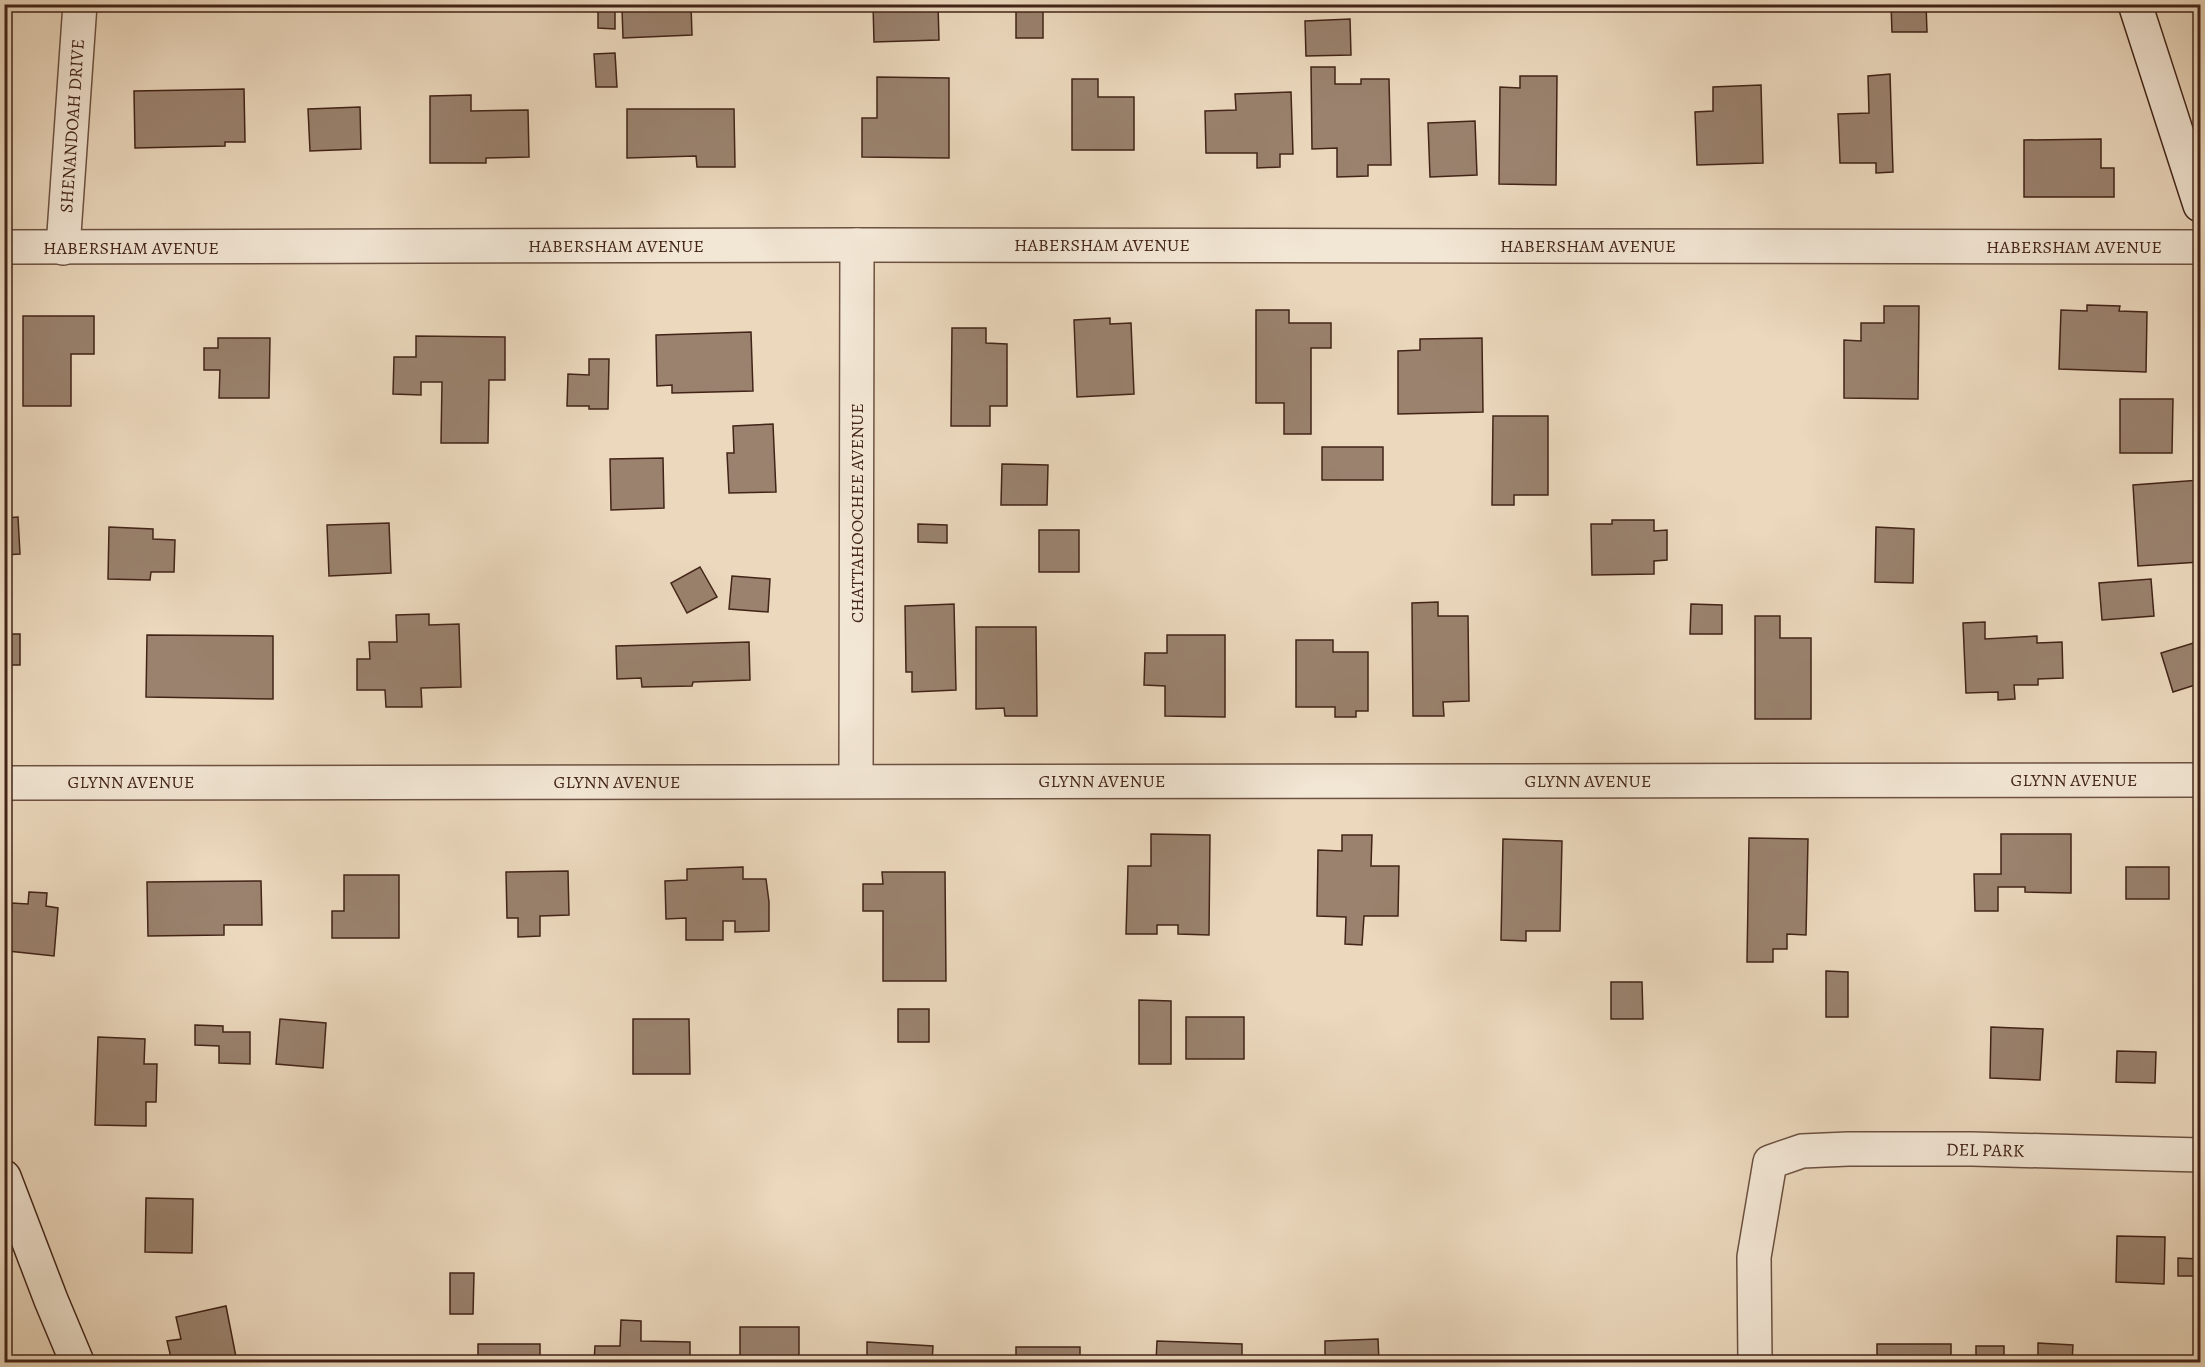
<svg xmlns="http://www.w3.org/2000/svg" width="2205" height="1367" font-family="Alegreya,serif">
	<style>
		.building { fill: #9a826e; stroke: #432418; stroke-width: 1.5 }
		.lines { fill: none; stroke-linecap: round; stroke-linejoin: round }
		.street-casing { stroke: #6d5141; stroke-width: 36 }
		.secondary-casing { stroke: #432418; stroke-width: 36 }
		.street { stroke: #f2e6d4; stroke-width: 33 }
		.secondary { stroke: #f2e6d4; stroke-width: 33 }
		.labels { text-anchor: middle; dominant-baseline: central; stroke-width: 6; stroke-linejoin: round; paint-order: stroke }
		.street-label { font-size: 18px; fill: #432418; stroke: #f2e6d4 }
	</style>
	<rect width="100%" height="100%" fill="#ebd8bd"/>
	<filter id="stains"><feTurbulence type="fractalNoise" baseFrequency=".00333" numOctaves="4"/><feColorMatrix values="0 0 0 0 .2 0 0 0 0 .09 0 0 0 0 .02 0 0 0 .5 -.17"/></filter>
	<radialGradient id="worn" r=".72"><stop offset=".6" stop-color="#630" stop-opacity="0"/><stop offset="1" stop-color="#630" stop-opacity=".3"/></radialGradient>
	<g class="building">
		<polygon points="873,4 938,4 939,40 874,42"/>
		<rect x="1016" y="4" width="27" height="34"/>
		<polygon points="1891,4 1926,4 1927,32 1892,32"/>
		<polygon points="691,5 692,35 623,38 622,8"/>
		<polygon points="598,8 615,8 615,29 598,28"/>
		<polygon points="1350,19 1351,55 1306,56 1305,21"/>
		<polygon points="615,53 617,87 596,87 594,54"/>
		<polygon points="1311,67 1335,67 1335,84 1361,84 1361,79 1389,79 1391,165 1368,165 1368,176 1337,177 1337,148 1312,149"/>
		<polygon points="1890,74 1893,172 1876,173 1876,163 1840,163 1838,114 1869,113 1868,76"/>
		<polygon points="1520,76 1557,76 1556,185 1499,184 1500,87 1520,88"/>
		<polygon points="877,77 949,78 949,158 862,157 862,118 877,118"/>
		<polygon points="1072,79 1098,79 1098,97 1134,97 1134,150 1072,150"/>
		<polygon points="1761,85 1763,163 1697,165 1695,112 1713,111 1713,87"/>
		<polygon points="244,89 245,142 225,142 225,146 135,148 134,91"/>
		<polygon points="1291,92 1293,154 1280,154 1280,167 1257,168 1257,153 1206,153 1205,111 1236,110 1235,94"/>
		<polygon points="471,95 471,111 528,110 529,157 486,158 486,163 430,163 430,96"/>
		<polygon points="360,107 361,149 310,151 308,109"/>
		<polygon points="627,109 734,109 735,167 697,167 696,156 627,158"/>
		<polygon points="1475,121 1477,175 1430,177 1428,123"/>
		<polygon points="2101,139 2101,168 2114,168 2114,197 2024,197 2024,140"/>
		<polygon points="2087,305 2120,306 2119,311 2147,312 2146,372 2059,369 2061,310 2087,311"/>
		<polygon points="1884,306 1919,306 1918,399 1844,398 1844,340 1861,341 1861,323 1884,323"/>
		<polygon points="1256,310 1289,310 1289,323 1331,323 1331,348 1311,348 1311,434 1284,434 1284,403 1256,403"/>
		<polygon points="23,316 94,316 94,354 71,354 71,406 23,406"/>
		<polygon points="1110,318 1110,324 1131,323 1134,394 1077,397 1074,320"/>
		<polygon points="952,328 986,328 986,343 1007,344 1007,406 990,406 990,426 951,426"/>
		<polygon points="751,332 753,391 672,393 672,385 657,386 656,335"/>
		<polygon points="416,336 505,337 505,380 489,380 488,443 441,443 442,382 421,382 421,395 393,394 394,357 416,357"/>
		<polygon points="218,338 270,338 269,398 219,398 220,370 204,370 204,348 218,348"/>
		<polygon points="1482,338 1483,412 1398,414 1398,351 1420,350 1420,339"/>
		<polygon points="589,359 609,359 608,409 589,409 589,406 567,406 568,374 589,375"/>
		<polygon points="2120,399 2173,399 2172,453 2120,453"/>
		<polygon points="1493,416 1548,416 1548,495 1514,495 1514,505 1492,505"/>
		<polygon points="773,424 776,492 729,493 727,453 734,453 733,426"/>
		<rect x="1322" y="447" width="61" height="33"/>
		<polygon points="663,458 664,508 611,510 610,459"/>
		<polygon points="1002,464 1048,465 1047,505 1001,505"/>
		<polygon points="2200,480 2200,562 2138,566 2133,485"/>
		<polygon points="18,517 20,554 4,555 4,518"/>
		<polygon points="1612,520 1654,520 1654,531 1667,530 1667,560 1654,561 1654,574 1592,575 1591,524 1612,524"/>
		<polygon points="389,523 391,573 329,576 327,525"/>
		<polygon points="918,524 947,525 947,543 918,542"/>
		<polygon points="109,527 153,529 153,539 175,540 174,572 151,572 150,580 108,579"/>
		<polygon points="1876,527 1914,529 1913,583 1875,582"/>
		<rect x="1039" y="530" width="40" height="42"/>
		<polygon points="700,567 717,597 687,613 671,583"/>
		<polygon points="732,576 770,579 768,612 729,609"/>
		<polygon points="2151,579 2154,616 2102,620 2099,583"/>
		<polygon points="4,581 11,581 11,634 20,634 20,665 5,665 4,693"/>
		<polygon points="1438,602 1438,616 1468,616 1469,701 1443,702 1444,716 1413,716 1412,603"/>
		<polygon points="954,604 956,690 912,692 912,672 906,672 905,606"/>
		<polygon points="1691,604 1722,605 1722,634 1690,634"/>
		<polygon points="429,614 429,625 459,624 461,687 421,688 422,707 386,707 385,690 357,690 357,659 370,659 369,642 397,642 396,615"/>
		<polygon points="1755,616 1780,616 1780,638 1811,638 1811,719 1755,719"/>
		<polygon points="1985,622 1985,639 2037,636 2037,643 2062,642 2063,678 2038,679 2038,685 2014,685 2015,699 1998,700 1998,692 1966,693 1963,623"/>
		<polygon points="976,627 1036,627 1037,716 1005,716 1004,708 976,709"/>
		<polygon points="147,635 273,636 273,699 146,697"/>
		<polygon points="1167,635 1225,635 1225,717 1165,716 1165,686 1144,685 1145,653 1167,653"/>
		<polygon points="1296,640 1333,640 1333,652 1368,652 1368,711 1356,711 1356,717 1335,717 1335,707 1296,707"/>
		<polygon points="2200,641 2200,704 2195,685 2173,692 2161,653"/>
		<polygon points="749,642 750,680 693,682 692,686 642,687 641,678 617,679 616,646"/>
		<polygon points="1151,834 1210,835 1209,935 1178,934 1178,925 1157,925 1157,934 1126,934 1128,866 1151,866"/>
		<polygon points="2001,834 2071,834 2071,893 2025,892 2025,887 1998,887 1998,911 1975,911 1974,874 2001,874"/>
		<polygon points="1342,835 1372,835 1371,866 1399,866 1398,916 1364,916 1362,945 1345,944 1346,917 1317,916 1318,850 1342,851"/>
		<polygon points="1749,838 1808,839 1806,935 1787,934 1787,949 1773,949 1773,962 1747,962"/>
		<polygon points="1503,839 1562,841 1560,931 1526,931 1526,941 1501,940"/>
		<polygon points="743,867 743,879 766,879 769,902 769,931 735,932 735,921 723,921 723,940 686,940 686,918 666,919 665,881 687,880 687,869"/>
		<rect x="2126" y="867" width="43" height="32"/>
		<polygon points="568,871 569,915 540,916 540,936 518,937 518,918 507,918 506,872"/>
		<polygon points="882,872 945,872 946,981 883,981 883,911 863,911 863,884 883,884"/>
		<polygon points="344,875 399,875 399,938 332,938 332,911 344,911"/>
		<polygon points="261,881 262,925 224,925 224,935 148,936 147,882"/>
		<polygon points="29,892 47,893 46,906 58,908 54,956 8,951 12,903 28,904"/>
		<polygon points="1826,971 1848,972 1848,1017 1826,1017"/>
		<polygon points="1611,982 1642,982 1643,1019 1611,1019"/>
		<polygon points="1139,1000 1171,1001 1171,1064 1139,1064"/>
		<rect x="898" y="1009" width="31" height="33"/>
		<rect x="1186" y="1017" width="58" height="42"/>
		<polygon points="280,1019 326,1023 323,1068 276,1064"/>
		<polygon points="633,1019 689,1019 690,1074 633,1074"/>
		<polygon points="195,1025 223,1026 223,1032 250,1032 250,1064 219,1063 219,1046 195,1045"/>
		<polygon points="1991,1027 2043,1029 2040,1080 1990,1078"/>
		<polygon points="98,1037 145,1039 144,1064 157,1064 156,1102 146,1102 146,1126 95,1125"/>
		<polygon points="2117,1051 2156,1052 2155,1083 2116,1082"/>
		<polygon points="146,1198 193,1199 192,1253 145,1252"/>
		<polygon points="2117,1236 2165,1237 2164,1284 2116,1282"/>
		<polygon points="2178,1258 2200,1259 2200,1276 2178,1276"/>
		<polygon points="450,1273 474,1273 473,1314 450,1314"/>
		<polygon points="226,1306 237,1362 172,1362 167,1341 181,1339 176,1317"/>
		<polygon points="621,1320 641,1321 641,1341 690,1342 690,1362 594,1362 595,1346 620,1346"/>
		<rect x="740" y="1327" width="59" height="35"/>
		<polygon points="1378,1339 1379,1362 1325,1362 1325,1341"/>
		<polygon points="1157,1341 1242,1344 1242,1362 1156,1362"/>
		<polygon points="867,1342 933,1346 932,1362 867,1362"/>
		<polygon points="2038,1343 2073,1345 2072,1362 2038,1362"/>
		<rect x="478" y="1344" width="62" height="18"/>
		<polygon points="1877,1344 1951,1344 1951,1362 1976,1362 1976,1346 2004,1346 2004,1362 1877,1362"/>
		<rect x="1016" y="1347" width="64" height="15"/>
	</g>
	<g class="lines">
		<g class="street-casing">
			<g id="street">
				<polyline points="4,247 857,245 2200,247"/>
				<polyline points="63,248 80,4"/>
				<polyline points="856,781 857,245"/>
				<polyline points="4,783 2200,780"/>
				<polyline points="1755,1362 1754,1257 1770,1162 1802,1151 1848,1149 1972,1149 2200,1155"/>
			</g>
		</g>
		<g class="secondary-casing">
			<g id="secondary">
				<polyline points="2135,4 2200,205"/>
				<polyline points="4,1177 51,1300 77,1362"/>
			</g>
		</g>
		<use href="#street" class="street"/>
		<use href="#secondary" class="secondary"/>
	</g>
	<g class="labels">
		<g class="street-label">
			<text transform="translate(72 126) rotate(-86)">SHENANDOAH DRIVE</text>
			<text x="1102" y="245">HABERSHAM AVENUE</text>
			<text x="616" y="246">HABERSHAM AVENUE</text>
			<text x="1588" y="246">HABERSHAM AVENUE</text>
			<text x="2074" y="247">HABERSHAM AVENUE</text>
			<text x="131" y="248">HABERSHAM AVENUE</text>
			<text transform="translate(857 513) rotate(-90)">CHATTAHOOCHEE AVENUE</text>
			<text x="2074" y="780">GLYNN AVENUE</text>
			<text x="1102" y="781">GLYNN AVENUE</text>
			<text x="1588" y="781">GLYNN AVENUE</text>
			<text x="131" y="782">GLYNN AVENUE</text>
			<text x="617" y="782">GLYNN AVENUE</text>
			<text transform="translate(1985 1150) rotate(1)">DEL PARK</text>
		</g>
	</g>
	<rect width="2205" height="1367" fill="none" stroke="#ebd8bd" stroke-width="24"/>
	<rect x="6" y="6" width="2193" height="1355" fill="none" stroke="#432418" stroke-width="3"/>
	<rect x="12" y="12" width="2181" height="1343" fill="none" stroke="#432418" stroke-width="1.5"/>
	<rect width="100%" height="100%" filter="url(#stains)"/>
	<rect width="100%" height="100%" fill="url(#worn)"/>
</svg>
